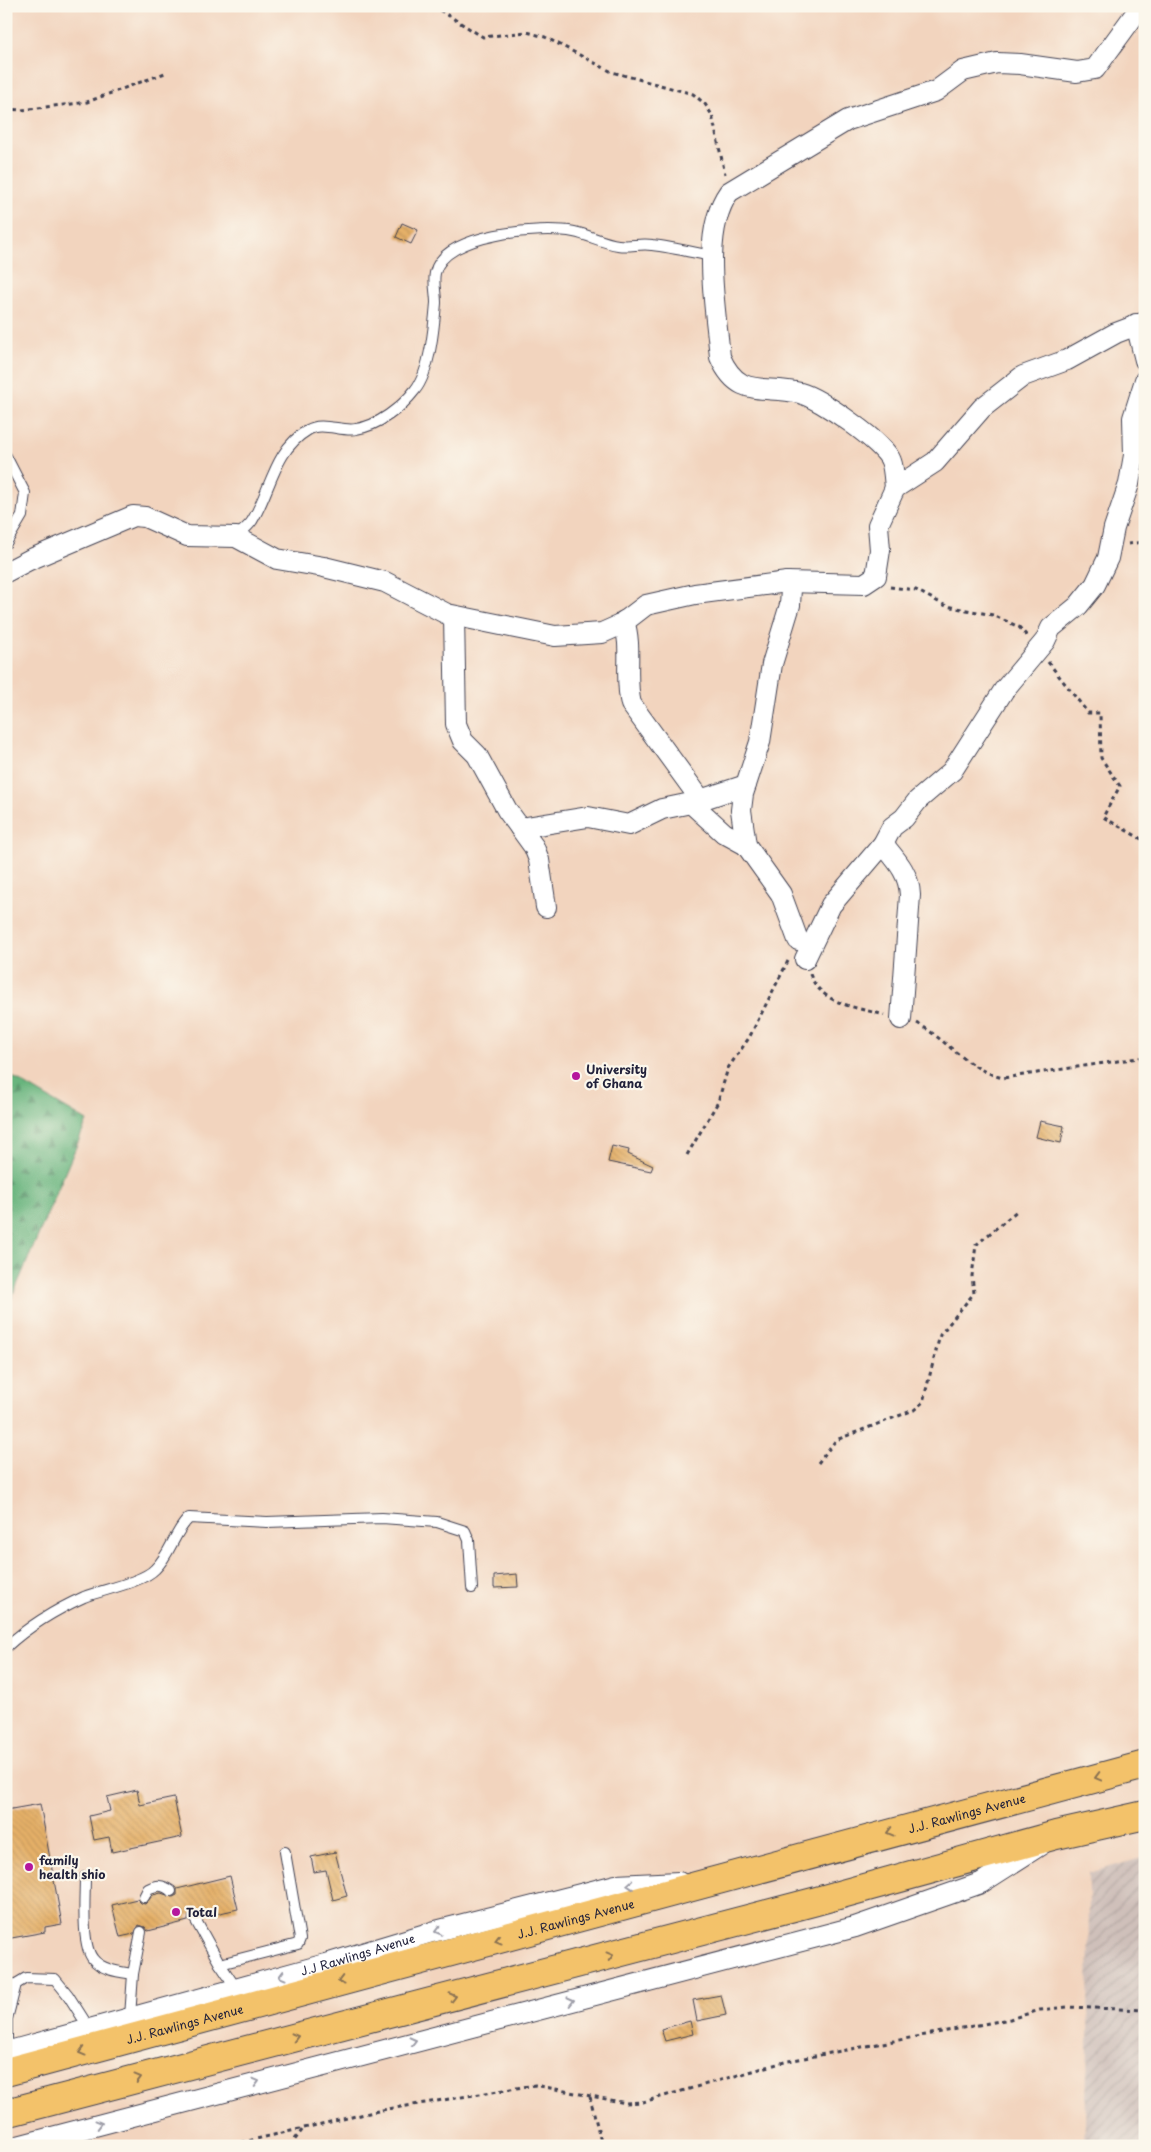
<svg xmlns="http://www.w3.org/2000/svg" width="1151" height="2152" font-family="'Playpen Sans',sans-serif">
	<style>
		.built { fill: #f2d4be }
		.industrial { fill: url(#industrial-furrows) }
		.forest { fill: url(#forest-firs); stroke: #456b5c }
		.building { fill: url(#building-back-hatch) }
		.lines { fill: none; stroke-linecap: round; stroke-linejoin: round }
		.lane-casing { stroke: #414051; stroke-width: 12 }
		.street-casing { stroke: #414051; stroke-width: 22 }
		.highway-casing { stroke: #414051; stroke-width: 30 }
		.path { stroke: #414051; stroke-width: 3; stroke-dasharray: 4 4; stroke-linecap: butt }
		.lane { stroke: #fff; stroke-width: 10 }
		.street { stroke: #fff; stroke-width: 20 }
		.highway { stroke: #f3c26a; stroke-width: 28 }
		.oneway { stroke: #8a7252 }
		.oneway2 { stroke: #9c9ca7 }
		.poi-dot { fill: #b5179e; stroke: #fbf7ec; stroke-width: 2 }
		.labels { text-anchor: middle; dominant-baseline: central; stroke-width: 4.5; stroke-linejoin: round; paint-order: stroke }
		.poi-label { font-size: 12px; font-weight: bold; fill: #22223b; stroke: #fbf7ec; text-anchor: start }
		.street-label { font-size: 12px; fill: #22223b; stroke: #fbf7ec }
	</style>
	<defs>
		<pattern id="industrial-furrows" width="10" height="10" patternUnits="userSpaceOnUse" patternTransform="scale(1.25)"><rect width="10" height="10" fill="#cfc0ba"/><path d="M-1 1l2-2M0 10L10 0M9 11l2-2" fill="none" stroke="#b1a5a1"/></pattern>
		<pattern id="forest-firs" width="22" height="20" patternUnits="userSpaceOnUse" patternTransform="scale(1.25)"><rect width="22" height="20" fill="#68b47d"/><path d="M5 1l3.5 6h-7zM16 11l3.5 6h-7z" fill="#559268"/></pattern>
		<pattern id="building-back-hatch" width="6" height="6" patternUnits="userSpaceOnUse" patternTransform="scale(1.25)"><rect width="6" height="6" fill="#e5b068"/><path d="M-1 5l2 2M0 0l6 6M5-1l2 2" fill="none" stroke="#c4975b"/></pattern>
	</defs>
	<rect width="100%" height="100%" fill="#fbf7ec"/>
	<filter id="ink" filterUnits="userSpaceOnUse"><feTurbulence type="fractalNoise" baseFrequency=".02" numOctaves="2"/><feDisplacementMap in="SourceGraphic" scale="10" xChannelSelector="R" yChannelSelector="G"/><feConvolveMatrix kernelMatrix="1 2 1 2 8 2 1 2 1" color-interpolation-filters="sRGB"/></filter>
	<filter id="wash" filterUnits="userSpaceOnUse"><feTurbulence type="fractalNoise" baseFrequency=".0096" numOctaves="4" result="noise"/><feDisplacementMap in="SourceGraphic" scale="20" xChannelSelector="R" yChannelSelector="G"/><feGaussianBlur stdDeviation="1.12" result="paint"/><feColorMatrix in="noise" values="0 0 0 0 0 0 0 0 0 0 0 0 0 0 0 0 0 1.4 0 .05"/><feComposite in="paint" operator="in"/></filter>
	<g filter="url(#wash)">
		<rect width="100%" height="100%" fill="#f3e7ce"/>
		<rect class="built" x="6" y="6" width="1139" height="2140"/>
		<polygon class="industrial" points="1145,1857 1145,2146 1084,2146 1088,2050 1089,1873"/>
		<polygon class="forest" points="6,1073 87,1121 6,1311"/>
		<g id="blocks">
			<g class="building">
				<polygon points="402,223 418,230 411,244 396,237"/>
				<polygon points="1040,1121 1064,1126 1061,1143 1036,1137"/>
				<polygon points="612,1146 629,1150 628,1154 653,1166 651,1171 608,1162"/>
				<polygon points="517,1574 518,1587 494,1588 494,1576"/>
				<polygon points="137,1790 140,1805 174,1798 182,1837 112,1852 109,1837 94,1840 89,1816 110,1811 107,1797"/>
				<polygon points="40,1804 62,1924 45,1927 45,1932 6,1939 6,1810"/>
				<polygon points="335,1852 347,1896 333,1900 326,1870 314,1872 311,1857"/>
				<polygon points="230,1876 238,1909 202,1917 195,1912 189,1915 188,1921 148,1931 145,1927 139,1925 134,1934 120,1937 112,1905 137,1899 141,1903 145,1904 153,1895 161,1893 173,1897 177,1895 177,1889"/>
				<polygon points="721,1995 726,2015 697,2021 693,2000"/>
				<polygon points="690,2021 693,2034 665,2041 661,2029"/>
			</g>
		</g>
	</g>
	<g filter="url(#ink)">
		<use href="#blocks" fill-opacity="0" stroke="#414051" stroke-width="1"/>
		<g class="lines">
			<g class="lane-casing">
				<g id="lane">
					<polyline points="6,456 25,493 22,516 6,543"/>
					<path d="M236,537c5,-5 12,-10 16,-16 19,-31 22,-71 56,-91 13,-9 34,2 48,-1 22,-3 46,-22 59,-39 15,-18 19,-63 21,-87 0,-10 -3,-20 -1,-30 8,-40 107,-47 139,-41 15,3 29,11 44,13 11,2 23,-2 34,0 19,2 39,7 59,11"/>
					<path d="M6,1647c23,-21 49,-37 78,-50 18,-7 59,-15 71,-28 15,-14 19,-37 34,-51l78,4 115,-4 55,4 28,9 4,9 3,48"/>
					<path d="M85,1877c0,19 -4,68 8,82 8,11 28,13 40,15"/>
					<path d="M144,1897l4,-8c9,-4 14,-5 23,2"/>
					<polyline points="195,1919 220,1964 236,1988"/>
					<polyline points="220,1964 298,1944 300,1939 285,1852"/>
					<polyline points="130,2017 133,1974 141,1932"/>
					<polyline points="7,2051 7,2019 16,1984 26,1978 55,1979 68,1995 89,2028"/>
				</g>
			</g>
			<g class="street-casing">
				<g id="street">
					<polyline points="1136,324 1145,360"/>
					<path d="M895,488c-1,-9 -1,-19 -4,-27 -6,-18 -72,-63 -91,-68 -37,-9 -61,7 -80,-36 -4,-47 -20,-125 9,-165l119,-72 88,-29 27,-20 34,-8 23,1 57,8 18,-3 46,-63"/>
					<polyline points="6,572 29,560 133,516 145,517 187,536 236,537 277,559 324,567 385,582 447,614 555,636 602,633 620,625 646,605 695,594 787,582 864,584 876,576 880,550 878,525 895,488 935,462 982,408 1023,376 1067,360 1116,333 1145,322"/>
					<polyline points="787,582 791,589 790,605 772,664 760,742 743,794 741,810 746,845 781,894 798,940"/>
					<polyline points="454,616 456,724 463,741 477,755 507,810 534,847 539,860 546,907"/>
					<path d="M624,621c9,27 0,56 7,83l70,96"/>
					<polyline points="691,803 724,833 746,845"/>
					<polyline points="520,828 588,817 629,825 662,809 691,803 746,785"/>
					<path d="M883,844c14,17 26,29 27,51l-9,124"/>
					<polyline points="805,959 831,905 883,844 892,827 904,818 918,800 952,771 1004,690 1045,641 1051,628 1078,606 1095,585 1108,558 1114,528 1129,484 1134,455 1133,418 1145,380"/>
					<path id="s1" d="M6,2052l320,-88 106,-32 184,-47 63,-3"/>
					<polyline points="18,2146 855,1927 981,1883 1042,1844"/>
				</g>
			</g>
			<g class="highway-casing">
				<g id="highway">
					<path id="s2" d="M6,2072l1139,-307"/>
					<polyline points="6,2113 813,1902 1056,1835 1145,1815"/>
				</g>
			</g>
			<g class="path">
				<polyline points="433,6 483,37 527,32 545,37 612,72 693,94 705,104 712,115 725,174"/>
				<polyline points="6,109 22,110 87,102 165,73"/>
				<polyline points="1128,544 1145,542"/>
				<polyline points="890,587 916,590 946,606 993,615 1019,627 1027,636"/>
				<polyline points="1048,662 1088,713 1100,713 1101,758 1120,786 1103,817 1145,841"/>
				<path d="M810,974c11,31 47,33 74,41"/>
				<path d="M917,1023c31,18 50,46 86,55l142,-21"/>
				<polyline points="687,1155 718,1102 728,1068 749,1038 788,961"/>
				<polyline points="818,1463 836,1440 914,1410 923,1402 940,1335 974,1293 972,1276 976,1245 1018,1210"/>
				<polyline points="590,2097 602,2146"/>
				<polyline points="226,2146 382,2110 535,2085 626,2103 643,2102 788,2061 1010,2019 1040,2010 1067,2007 1145,2010"/>
				<polyline points="290,2146 303,2129"/>
			</g>
			<use href="#lane" class="lane"/>
			<use href="#street" class="street"/>
			<use href="#highway" class="highway"/>
		</g>
		<defs><path id="oneway-chevron" d="M-2-3.5L2.5 0L-2 3.5" fill="none" stroke-width="1.6" stroke-linecap="round" stroke-linejoin="round" transform="scale(1.25)"/></defs>
		<g class="oneway">
			<use href="#oneway-chevron" transform="translate(1098 1777) rotate(165)"/>
			<use href="#oneway-chevron" transform="translate(890 1832) rotate(165)"/>
			<use href="#oneway-chevron" transform="translate(498 1940) rotate(165)"/>
			<use href="#oneway-chevron" transform="translate(610 1956) rotate(-15)"/>
			<use href="#oneway-chevron" transform="translate(341 1981) rotate(165)"/>
			<use href="#oneway-chevron" transform="translate(453 1997) rotate(-14)"/>
			<use href="#oneway-chevron" transform="translate(295 2037) rotate(-14)"/>
			<use href="#oneway-chevron" transform="translate(82 2052) rotate(165)"/>
			<use href="#oneway-chevron" transform="translate(138 2078) rotate(-15)"/>
		</g>
		<g class="oneway2">
			<use href="#oneway-chevron" transform="translate(630 1885) rotate(176)"/>
			<use href="#oneway-chevron" transform="translate(438 1931) rotate(166)"/>
			<use href="#oneway-chevron" transform="translate(282 1976) rotate(165)"/>
			<use href="#oneway-chevron" transform="translate(571 2001) rotate(-14)"/>
			<use href="#oneway-chevron" transform="translate(413 2041) rotate(-14)"/>
			<use href="#oneway-chevron" transform="translate(256 2082) rotate(-15)"/>
			<use href="#oneway-chevron" transform="translate(99 2124) rotate(-15)"/>
		</g>
	</g>
	<g class="poi-dot">
		<circle cx="576" cy="1076" r="5"/>
		<circle cx="29" cy="1867" r="5"/>
		<circle cx="176" cy="1912" r="5"/>
	</g>
	<g class="labels">
		<g class="poi-label">
			<text x="586" y="1069">University<tspan x="586" dy="14">of Ghana</tspan></text>
			<text x="39" y="1860">family<tspan x="39" dy="14">health shio</tspan></text>
			<text x="186" y="1912">Total</text>
		</g>
		<g class="street-label">
			<text stroke="none"><textPath href="#s2" startOffset="995">J.J. Rawlings Avenue</textPath></text>
			<text stroke="none"><textPath href="#s2" startOffset="590">J.J. Rawlings Avenue</textPath></text>
			<text stroke="none"><textPath href="#s1" startOffset="365">J.J Rawlings Avenue</textPath></text>
			<text stroke="none"><textPath href="#s2" startOffset="185">J.J. Rawlings Avenue</textPath></text>
		</g>
	</g>
	<rect width="1151" height="2152" fill="none" stroke="#fbf7ec" stroke-width="25"/>
</svg>
